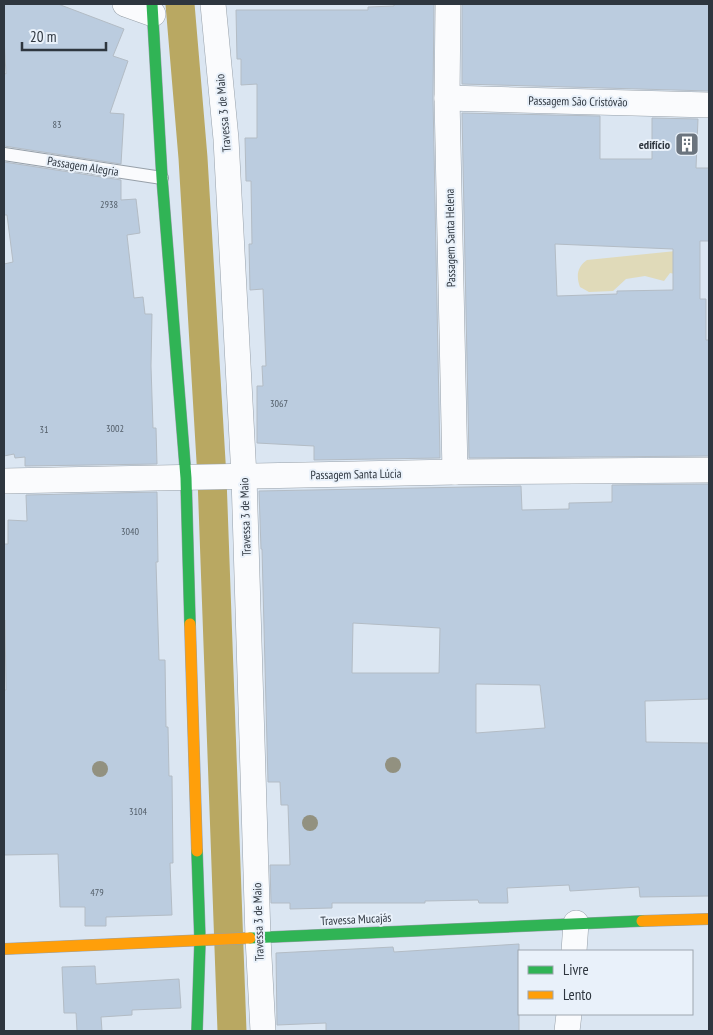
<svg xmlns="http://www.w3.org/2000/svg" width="713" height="1035" font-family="'PT Sans Narrow',sans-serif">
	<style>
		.green { fill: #e0dab9 }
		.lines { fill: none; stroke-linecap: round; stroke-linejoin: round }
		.canal { stroke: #b9a862; stroke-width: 29 }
		.building { fill: #bbccdf; stroke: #b3bcc5; fill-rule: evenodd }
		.lane-casing { stroke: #97a0a9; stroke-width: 14 }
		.street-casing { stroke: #97a0a9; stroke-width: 26 }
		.fast-casing { stroke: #97a0a9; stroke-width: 12 }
		.slow-casing { stroke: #97a0a9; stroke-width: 12 }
		.lane { stroke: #fafbfd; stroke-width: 12 }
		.street { stroke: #fafbfd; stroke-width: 25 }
		.fast { stroke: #30b455; stroke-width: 11 }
		.slow { stroke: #ff9f0a; stroke-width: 11 }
		.tree { fill: #929180 }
		.labels { text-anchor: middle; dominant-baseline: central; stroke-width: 4; stroke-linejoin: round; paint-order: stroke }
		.number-label { font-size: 10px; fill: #515c67 }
		.street-label { font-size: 12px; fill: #2e363f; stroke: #e9f1fa }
		.poi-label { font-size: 12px; font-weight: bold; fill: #2e363f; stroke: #e9f1fa; text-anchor: end }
	</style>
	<rect width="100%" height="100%" fill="#dbe6f2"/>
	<path class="green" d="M673,205l7,70 -10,-2 -6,8 -19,-5 -19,3 -13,12 -24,1 -9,-5c-4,-11 -3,-20 7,-27l89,-9z"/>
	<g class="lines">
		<polyline class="canal" points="180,4 193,158 212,478 232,1031"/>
	</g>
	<g class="building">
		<polygon points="4,4 58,4 124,29 113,56 128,61 110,113 124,114 121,164 4,146 4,73 6,74 4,38"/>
		<polygon points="394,4 434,4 433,98 440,458 314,460 314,446 257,443 257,386 263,386 262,366 266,366 263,289 250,290 249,244 252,244 251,181 246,181 245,138 257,138 257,84 241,85 241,59 237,59 236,10 368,10 368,7 394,6"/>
		<polygon points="462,4 709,4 709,91 462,84"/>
		<path d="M462,113l138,3v43h52v-41l46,1 -2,49h13v73h-9v58h6v41h3v116l-240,2zM555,244l118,5v41l-56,1v3l-60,2z"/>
		<polygon points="4,162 121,180 121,200 136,199 140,233 127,235 134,298 143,297 145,314 152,314 151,366 153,428 156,428 157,464 25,466 25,457 15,458 14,454 4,456 4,264 13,262 7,215 4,215"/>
		<path d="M709,484v215l-64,2 1,41 63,1v153l-69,1 -1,-10 -69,4 -1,-6 -62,3 1,15h-29l-1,-3 -53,1v2h-93v5l-42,1v-6h-19l-1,-38h20l-2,-60h-7l-1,-23h-12l-6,-233h-1l-2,-58 262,-5 1,24 47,-1v-6l43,-1v-17zM353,623l87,5 -1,45h-87zM476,684l64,1 5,43 -69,5z"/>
		<polygon points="157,492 158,562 156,562 159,660 165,660 166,727 168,727 169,776 172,776 173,863 170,863 172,915 106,917 106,926 85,926 85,907 60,907 58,854 4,855 4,690 6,690 5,620 4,620 4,544 8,544 8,520 27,521 26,495"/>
		<polygon points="519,944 519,1031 326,1031 326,1023 277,1025 276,953 393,947 394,952"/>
		<polygon points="95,966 96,984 179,979 181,1008 132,1010 132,1015 101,1017 102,1031 77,1031 76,1013 64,1013 62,967"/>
	</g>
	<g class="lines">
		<g class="lane-casing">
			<polyline id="lane" points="4,154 162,178"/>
		</g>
		<g class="street-casing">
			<g id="street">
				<polyline points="125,4 153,14"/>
				<polyline points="213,4 226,139 244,477 258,938 263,1031"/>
				<polyline points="448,4 447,98 455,472"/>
				<polyline points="447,98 709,105"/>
				<polyline points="4,481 455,472 709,470"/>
				<polyline points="574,951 576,923"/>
				<polyline points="567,1031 569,1014"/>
			</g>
		</g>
		<g class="fast-casing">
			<g id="fast">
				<polyline points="152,4 162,178 186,478 190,624"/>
				<polyline points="250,938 642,921"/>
				<polyline points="197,1031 200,941 197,851"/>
			</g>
		</g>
		<g class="slow-casing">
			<g id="slow">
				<polyline points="190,624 197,851"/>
				<polyline points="642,921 709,919"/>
				<polyline points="4,949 250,938"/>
			</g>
		</g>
		<use href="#lane" class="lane"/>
		<use href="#street" class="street"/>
		<use href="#fast" class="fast"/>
		<use href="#slow" class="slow"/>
	</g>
	<g class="tree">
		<circle cx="393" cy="765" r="8"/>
		<circle cx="100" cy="769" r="8"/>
		<circle cx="310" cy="823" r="8"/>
	</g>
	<defs>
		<g id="building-square" transform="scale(1.25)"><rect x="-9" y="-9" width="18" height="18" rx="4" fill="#6b747e" stroke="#e9f1fa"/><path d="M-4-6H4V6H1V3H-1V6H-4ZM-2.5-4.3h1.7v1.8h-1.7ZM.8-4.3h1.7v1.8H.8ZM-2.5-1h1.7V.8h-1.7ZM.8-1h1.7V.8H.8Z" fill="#fff"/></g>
	</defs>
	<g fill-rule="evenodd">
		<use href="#building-square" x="687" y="144"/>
	</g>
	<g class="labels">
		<g class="number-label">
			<text x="57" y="124">83</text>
			<text x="109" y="204">2938</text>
			<text x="279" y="403">3067</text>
			<text x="115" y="428">3002</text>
			<text x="44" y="429">31</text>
			<text x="130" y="531">3040</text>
			<text x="138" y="811">3104</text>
			<text x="97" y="892">479</text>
		</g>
		<g class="street-label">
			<text transform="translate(578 101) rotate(1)">Passagem São Cristóvão</text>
			<text transform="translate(223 113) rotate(-95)">Travessa 3 de Maio</text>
			<text transform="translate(83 166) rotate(9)">Passagem Alegria</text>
			<text transform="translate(450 238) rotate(-91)">Passagem Santa Helena</text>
			<text transform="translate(356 474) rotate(-1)">Passagem Santa Lúcia</text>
			<text transform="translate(245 517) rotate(-92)">Travessa 3 de Maio</text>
			<text transform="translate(356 919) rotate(-3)">Travessa Mucajás</text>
			<text transform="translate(258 922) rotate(-92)">Travessa 3 de Maio</text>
		</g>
		<g class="poi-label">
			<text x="670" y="144">edifício</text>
		</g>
	</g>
	<rect width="713" height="1035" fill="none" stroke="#2e363f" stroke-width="10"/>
	<rect x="518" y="950" width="175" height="65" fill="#e9f1fa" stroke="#9ea6af"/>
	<rect x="528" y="966" width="25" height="8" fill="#30b455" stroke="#9ea6af"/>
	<text x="563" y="975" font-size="15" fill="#2e363f">Livre</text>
	<rect x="528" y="991" width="25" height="8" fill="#ff9f0a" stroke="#9ea6af"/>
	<text x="563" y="1000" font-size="15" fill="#2e363f">Lento</text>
	<path d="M22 42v8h84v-8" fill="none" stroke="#2e363f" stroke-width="2.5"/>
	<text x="30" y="42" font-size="15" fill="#2e363f" stroke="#e9f1fa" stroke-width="4" paint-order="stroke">20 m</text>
</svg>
